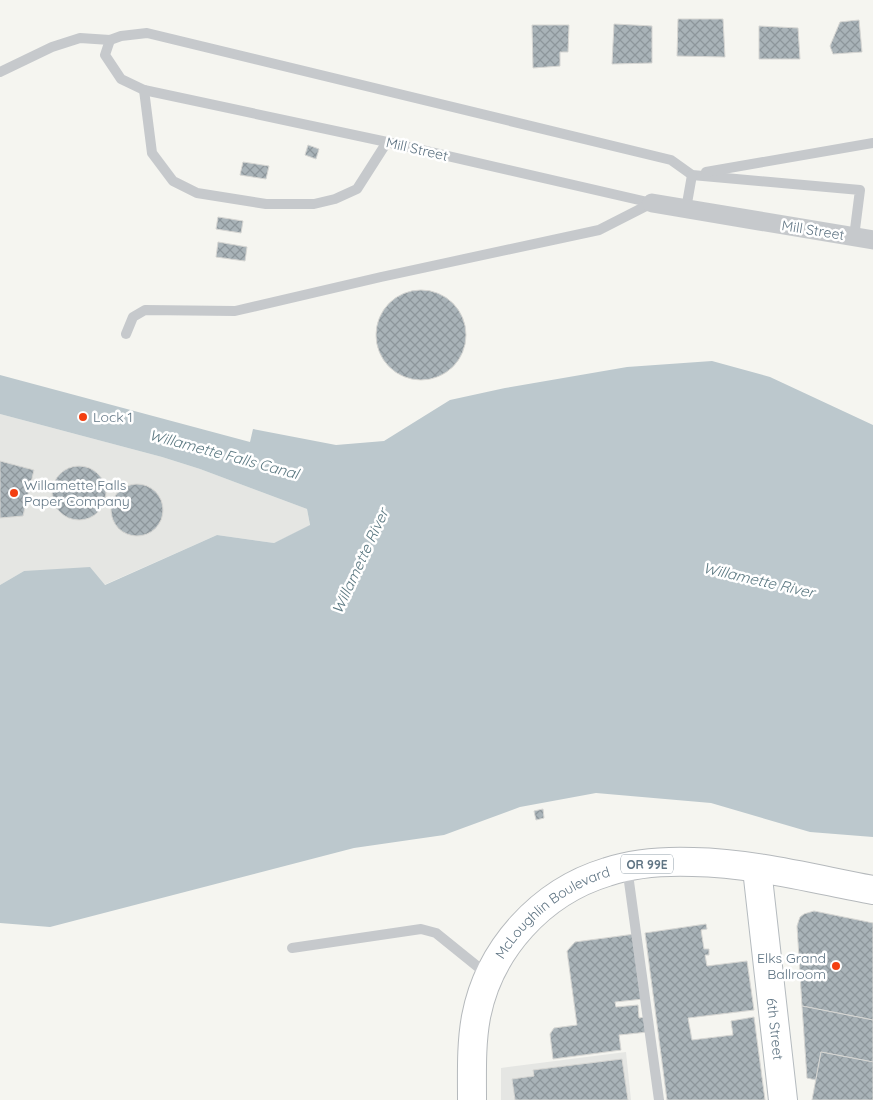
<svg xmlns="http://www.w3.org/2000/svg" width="873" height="1100" font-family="Quicksand,sans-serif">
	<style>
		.built { fill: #e5e6e3 }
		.water { fill: #bcc8cd }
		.building { fill: url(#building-cross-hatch); stroke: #d6d6d3 }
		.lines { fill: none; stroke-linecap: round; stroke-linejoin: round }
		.secondary-casing { stroke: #b5bbbf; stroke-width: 30 }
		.highway-casing { stroke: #b5b9bc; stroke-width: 30 }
		.lane { stroke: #c6c9cc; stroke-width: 10 }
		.street { stroke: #c6c9cc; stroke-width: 19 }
		.secondary { stroke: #fff; stroke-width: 28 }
		.highway { stroke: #fff; stroke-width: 28 }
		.poi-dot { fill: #f33f11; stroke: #fff; stroke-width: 2 }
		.labels { text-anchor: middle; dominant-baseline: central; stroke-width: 5; stroke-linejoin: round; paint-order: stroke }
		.shield { fill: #fff; stroke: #909ea9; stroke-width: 1 }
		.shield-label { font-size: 12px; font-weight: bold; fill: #607584 }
		.street-label { font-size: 14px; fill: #607584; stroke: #fff }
		.poi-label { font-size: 14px; fill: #607584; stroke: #fff; text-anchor: start }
		.water-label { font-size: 15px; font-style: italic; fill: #5c7982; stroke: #fff }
	</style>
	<defs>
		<pattern id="building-cross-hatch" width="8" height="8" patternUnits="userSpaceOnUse" patternTransform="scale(1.25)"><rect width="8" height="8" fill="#a9b3b8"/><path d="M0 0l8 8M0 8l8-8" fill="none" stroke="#8d969b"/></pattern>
	</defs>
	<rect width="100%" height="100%" fill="#f5f5f0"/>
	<g class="built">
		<polygon points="0,414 162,457 200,469 307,509 310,526 274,543 217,535 104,585 24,571 0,585"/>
		<polygon points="626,1052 631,1100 501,1100 501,1068"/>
	</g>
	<polygon class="water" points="712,361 770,377 873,425 873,837 810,832 711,803 596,793 520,807 444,835 354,848 50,927 0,923 0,585 24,571 90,567 105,585 217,535 274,543 310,525 307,509 200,469 162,457 0,414 0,375 250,442 253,429 336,445 384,441 450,400 505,388 627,367"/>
	<g class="building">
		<polygon points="678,19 723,19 725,57 677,56"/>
		<polygon points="859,20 862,52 833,54 830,46 840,22"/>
		<polygon points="614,24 652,26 652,63 612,64"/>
		<polygon points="532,25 569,25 568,52 560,52 560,66 533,68"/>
		<polygon points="759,26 798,28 800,59 759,59"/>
		<polygon points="308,145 319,149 316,159 305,155"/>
		<polygon points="243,162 269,166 266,179 240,175"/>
		<polygon points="218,217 243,221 241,233 216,229"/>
		<polygon points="218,242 247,247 245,261 216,257"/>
		<circle cx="421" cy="335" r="45"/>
		<polygon points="0,461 34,470 23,516 0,518"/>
		<circle cx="79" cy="493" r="27"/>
		<circle cx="137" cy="510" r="26"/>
		<polygon points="543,809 544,818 536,820 534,811"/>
		<polygon points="814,911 873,923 873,1020 802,1006 797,926 800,917 804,914"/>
		<polygon points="706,924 707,929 701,930 704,949 709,949 709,955 705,955 707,966 747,961 754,1010 688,1018 692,1040 733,1035 731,1021 754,1017 765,1100 667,1100 645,933"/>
		<polygon points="635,934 643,999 615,1002 616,1007 638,1005 639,1018 646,1017 648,1032 619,1035 621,1050 553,1059 550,1034 554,1028 577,1025 567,951 575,942"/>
		<polygon points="802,1006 873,1020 873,1062 821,1052 816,1080 807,1078"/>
		<polygon points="821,1052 873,1062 873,1100 812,1100"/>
		<polygon points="622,1059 628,1100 515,1100 512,1079 534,1076 533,1070"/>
	</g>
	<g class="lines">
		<g class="secondary-casing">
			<g id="secondary">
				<path id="s1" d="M757,869l26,231"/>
			</g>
		</g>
		<g class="highway-casing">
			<g id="highway">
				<path id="s2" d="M472,1100c0,-28 -1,-56 4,-83 13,-68 65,-125 131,-145 27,-9 57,-11 86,-10 60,1 121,17 180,28"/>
			</g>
		</g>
		<g class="lane">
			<polyline points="110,40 105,55 121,79 144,90 387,142 652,203"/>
			<polyline points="0,72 52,47 80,38 110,40 121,36 147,33 671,160 692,175 860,190 854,237"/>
			<polyline points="144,90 152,153 173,181 197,193 266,204 314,204 335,199 357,189 387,142"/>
			<polyline points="706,172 873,143"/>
			<polyline points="686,209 692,175"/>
			<polyline points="126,334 133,317 145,310 235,311 381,277 599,230 652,203"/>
			<polyline points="627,867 659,1100"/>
			<polyline points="292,948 421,929 436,933 488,975"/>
		</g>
		<polyline class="street" points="652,203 873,240"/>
		<use href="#secondary" class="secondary"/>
		<use href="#highway" class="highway"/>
	</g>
	<g class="poi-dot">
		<circle cx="83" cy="417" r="5"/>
		<circle cx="14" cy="493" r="5"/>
		<circle cx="836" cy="966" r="5"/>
	</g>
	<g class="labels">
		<rect class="shield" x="621" y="854.5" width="52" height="19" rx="4"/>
		<g class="shield-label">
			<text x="647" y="864">OR 99E</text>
		</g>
		<g class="street-label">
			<text transform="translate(417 149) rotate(13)">Mill Street</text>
			<text transform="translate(813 230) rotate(9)">Mill Street</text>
			<text stroke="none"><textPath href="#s2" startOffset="219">McLoughlin Boulevard</textPath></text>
			<text stroke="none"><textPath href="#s1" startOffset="161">6th Street</textPath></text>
		</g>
		<g class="poi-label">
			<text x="93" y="417">Lock 1</text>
			<text x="24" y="485">Willamette Falls<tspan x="24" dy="16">Paper Company</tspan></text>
			<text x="826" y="958" text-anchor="end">Elks Grand<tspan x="826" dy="16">Ballroom</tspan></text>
		</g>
		<g class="water-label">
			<text transform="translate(224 454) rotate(15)">Willamette Falls Canal</text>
			<text transform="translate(360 561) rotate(-65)">Willamette River</text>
			<text transform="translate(759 580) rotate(13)">Willamette River</text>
		</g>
	</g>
</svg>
